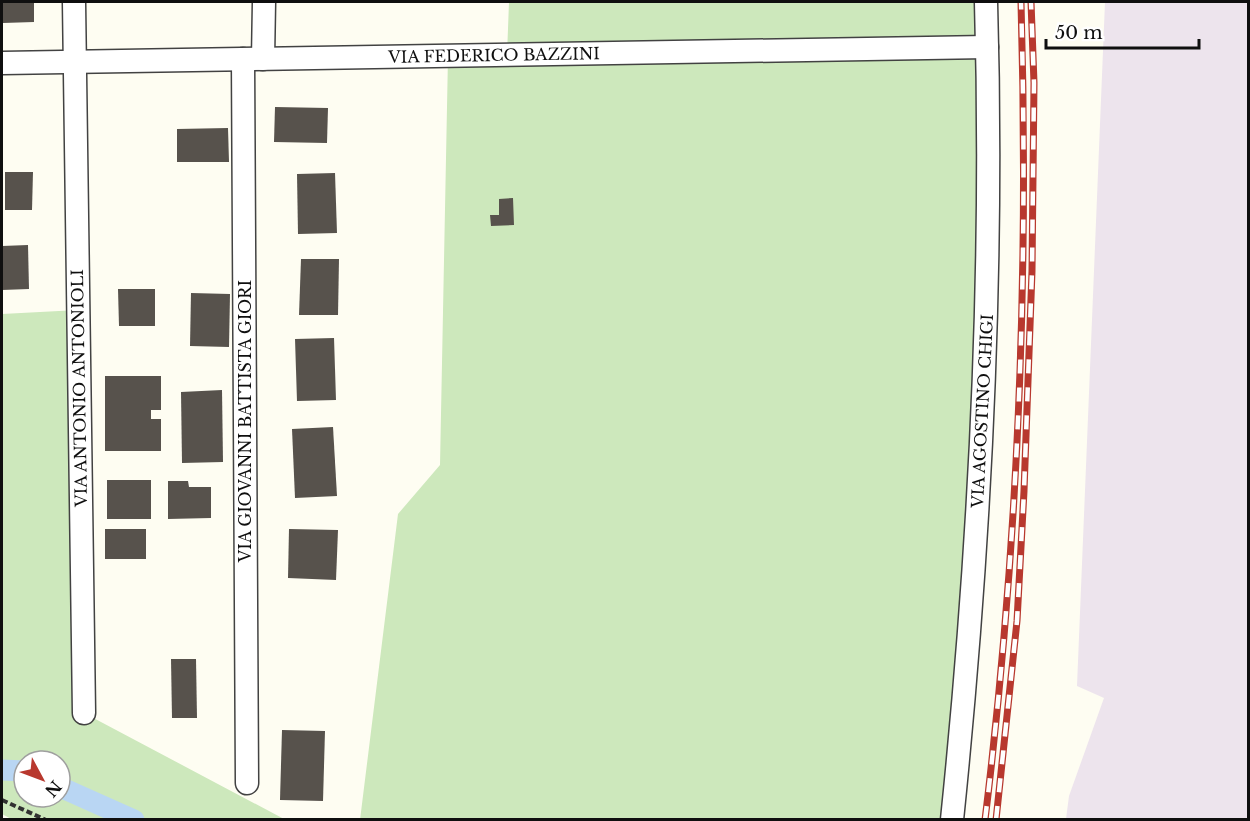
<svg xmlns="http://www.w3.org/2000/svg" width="1250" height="821" font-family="'Libre Baskerville',serif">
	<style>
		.industrial { fill: #ede4ed }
		.green { fill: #cde8bc; fill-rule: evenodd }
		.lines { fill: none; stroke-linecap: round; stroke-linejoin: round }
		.canal { stroke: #b9d6f3; stroke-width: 21 }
		.building { fill: #57524c }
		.minor-casing { stroke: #424242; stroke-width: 25 }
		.path { stroke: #313131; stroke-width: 4; stroke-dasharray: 6 3; stroke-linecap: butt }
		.minor { stroke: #fff; stroke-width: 22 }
		.rail-casing { stroke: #b8382e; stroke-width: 7 }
		.rail { stroke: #fff; stroke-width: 4.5; stroke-dasharray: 14; stroke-linecap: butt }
		.labels { text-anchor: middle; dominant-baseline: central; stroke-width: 6; stroke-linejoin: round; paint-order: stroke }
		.street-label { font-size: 16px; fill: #0f0f0f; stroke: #fff }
	</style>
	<rect width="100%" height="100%" fill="#fefdf2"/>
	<polygon class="industrial" points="1105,2 1248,2 1248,819 1066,819 1069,796 1104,698 1077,686"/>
	<g class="green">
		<polygon points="509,2 986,2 988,266 952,819 360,820 398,514 440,465 448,56 507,55"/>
		<path d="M78,310l6,403 200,106 -271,1 -11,-6v-500zM24,761h36v36h-36z"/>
	</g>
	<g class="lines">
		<g class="canal">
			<polyline points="2,770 24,771"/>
			<polyline points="60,787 134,820"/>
		</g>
	</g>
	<g class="building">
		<polygon points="3,2 34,2 34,22 3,23"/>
		<polygon points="275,107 328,108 327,143 274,142"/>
		<polygon points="228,128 229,162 177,162 177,129"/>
		<polygon points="5,172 33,172 32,210 5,210"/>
		<polygon points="335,173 337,233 298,234 297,174"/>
		<polygon points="513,198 514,225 491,226 490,215 499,215 499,199"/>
		<polygon points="28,245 29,289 2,290 2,246"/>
		<polygon points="301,259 339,259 338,315 299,315"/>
		<polygon points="118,289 155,289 155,326 119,326"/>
		<polygon points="191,293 230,294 229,347 190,346"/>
		<polygon points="334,338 336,400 297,401 295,339"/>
		<polygon points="105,376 161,376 161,410 151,410 151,419 161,419 161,451 105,451"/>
		<polygon points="222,390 223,462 182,463 181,392"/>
		<polygon points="333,427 337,496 295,498 292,429"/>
		<rect x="107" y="480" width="44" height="39"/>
		<polygon points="168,481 188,481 189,487 211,487 211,518 168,519"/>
		<rect x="105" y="529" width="41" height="30"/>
		<polygon points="289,529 338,530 336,580 288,578"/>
		<polygon points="171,659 196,659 197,718 172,718"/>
		<polygon points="282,730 325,731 323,801 280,800"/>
	</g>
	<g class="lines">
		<g class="minor-casing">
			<g id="minor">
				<polyline points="74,2 84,713"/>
				<polyline points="243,59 247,783"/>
				<polyline points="263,59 264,2"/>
				<polyline points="2,63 987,47"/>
				<path d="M952,820c28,-272 42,-546 34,-818"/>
			</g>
		</g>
		<polyline class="path" points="2,800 46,820"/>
		<use href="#minor" class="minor"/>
		<g class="rail-casing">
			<g id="rail">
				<path d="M985,820c33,-271 44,-546 36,-818"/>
				<polyline points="996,820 1017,621 1024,491 1032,271 1034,83 1031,2"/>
			</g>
		</g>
		<use href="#rail" class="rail"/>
	</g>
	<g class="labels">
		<g class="street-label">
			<text transform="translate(494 55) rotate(-1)">VIA FEDERICO BAZZINI</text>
			<text transform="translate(79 388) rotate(-91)">VIA ANTONIO ANTONIOLI</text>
			<text transform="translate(982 411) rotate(-87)">VIA AGOSTINO CHIGI</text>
			<text transform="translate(245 421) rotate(-90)">VIA GIOVANNI BATTISTA GIORI</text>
		</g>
	</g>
	<rect width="1250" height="821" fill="none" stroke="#0f0f0f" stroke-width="6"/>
	<g transform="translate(42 779) rotate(131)"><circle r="28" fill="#ffffff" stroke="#9f9f9f" stroke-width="1.5"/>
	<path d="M0-4.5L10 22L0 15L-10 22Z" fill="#b8382e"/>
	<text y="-9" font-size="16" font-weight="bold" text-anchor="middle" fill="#0f0f0f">N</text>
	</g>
	<path d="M1046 39v9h153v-9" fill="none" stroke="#0f0f0f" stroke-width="3"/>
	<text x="1055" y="39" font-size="18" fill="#0f0f0f" stroke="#ffffff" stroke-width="4.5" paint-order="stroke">50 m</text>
</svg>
